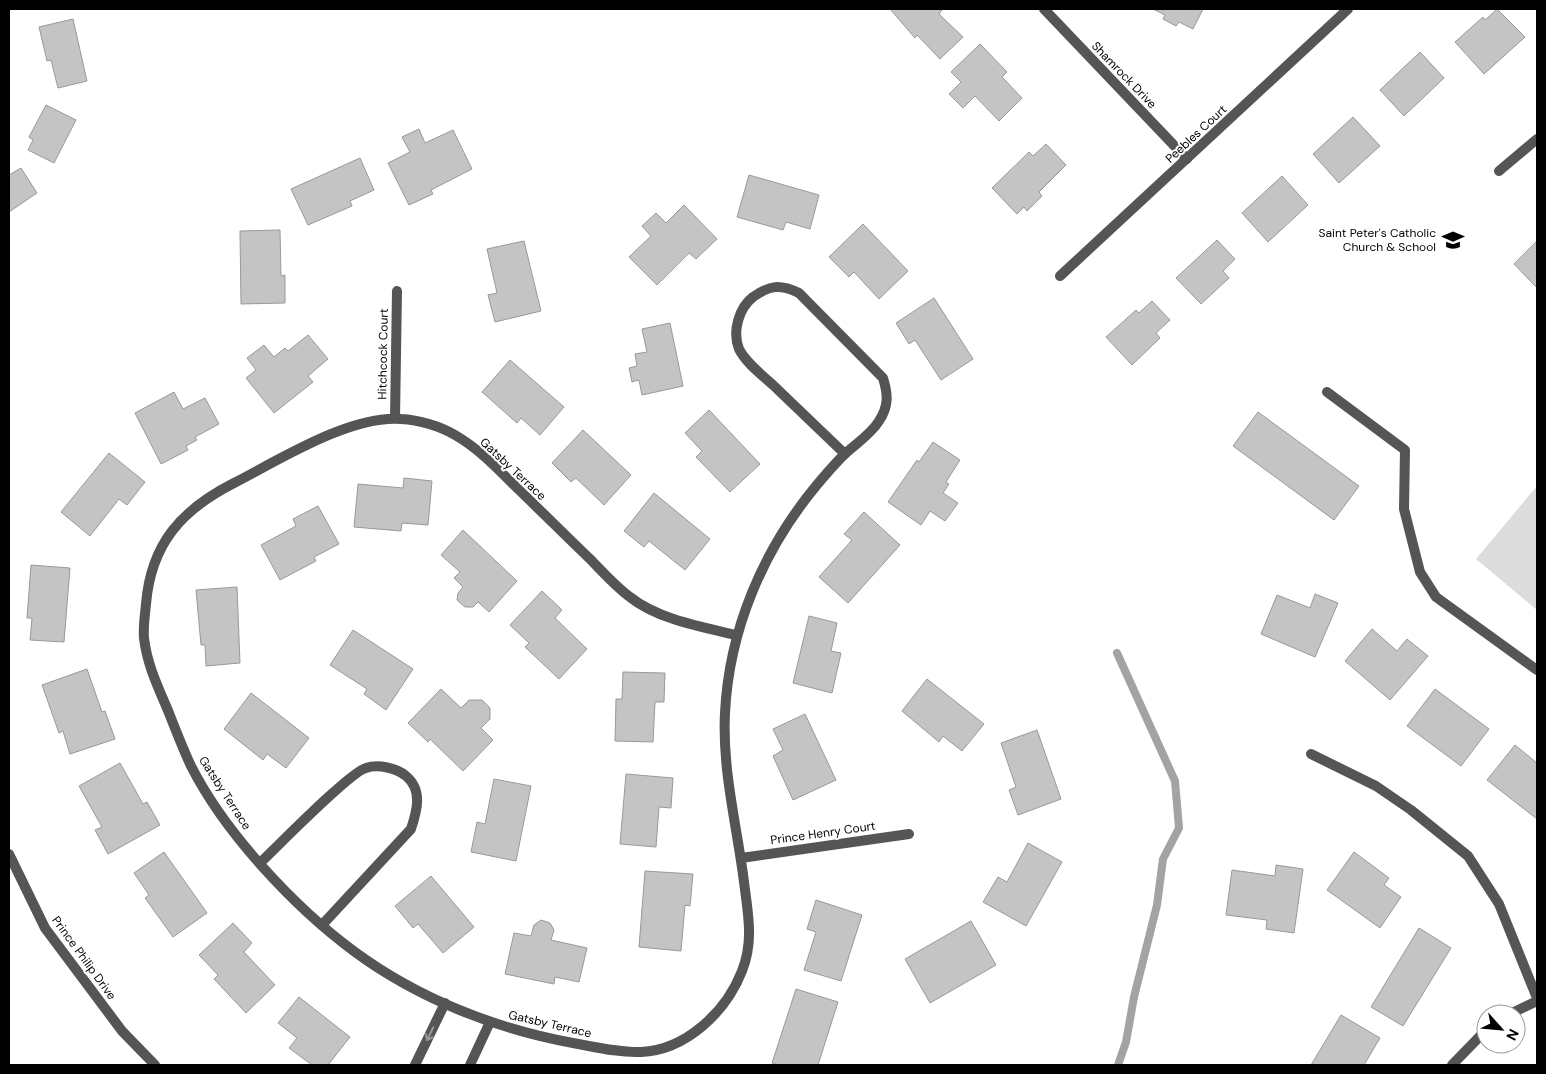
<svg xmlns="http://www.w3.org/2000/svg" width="1546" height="1074" font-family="'DM Sans',sans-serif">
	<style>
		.green { fill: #dcdcdc }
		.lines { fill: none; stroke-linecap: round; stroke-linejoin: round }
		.stream { stroke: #a3a3a3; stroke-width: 8 }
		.building { fill: #c4c4c4; stroke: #999 }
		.service { stroke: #555; stroke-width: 10 }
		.minor { stroke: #555; stroke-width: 10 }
		.tertiary { stroke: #555; stroke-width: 10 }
		.oneway { stroke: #999 }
		.labels { text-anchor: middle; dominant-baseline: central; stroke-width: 4; stroke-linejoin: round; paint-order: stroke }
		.street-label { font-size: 12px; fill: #000; stroke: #fff }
		.poi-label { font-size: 12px; fill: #000; stroke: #fff; text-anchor: end }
	</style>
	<rect width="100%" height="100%" fill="#fff"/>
	<polygon class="green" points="1537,486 1537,610 1476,559"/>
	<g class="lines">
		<polyline class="stream" points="1117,653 1175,781 1179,828 1163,859 1157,905 1134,997 1126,1042 1118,1065"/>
	</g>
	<g class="building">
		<polygon points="890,9 941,9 942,10 939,14 963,37 940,59 917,35 915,38"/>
		<polygon points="1153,9 1203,9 1193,29 1179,22 1176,26 1163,19 1165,15"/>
		<polygon points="1497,9 1525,37 1484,74 1455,42 1483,17 1485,20"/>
		<polygon points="73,19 87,81 58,88 51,60 47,61 39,27"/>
		<polygon points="980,44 1007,72 1002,77 1022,98 999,121 975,96 963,108 949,94 961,82 951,72"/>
		<polygon points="1420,52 1444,78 1404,116 1380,90"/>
		<polygon points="46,105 76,120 54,163 28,150 33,140 29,137"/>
		<polygon points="1353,117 1380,146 1339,183 1313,154"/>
		<polygon points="419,129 425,143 453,130 472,169 431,190 433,194 409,205 388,163 410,152 402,137"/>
		<polygon points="1046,144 1066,165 1039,192 1042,196 1027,211 1024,207 1017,214 992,188 1029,152 1033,156"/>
		<polygon points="360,158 374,190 350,201 352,206 308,225 291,189"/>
		<polygon points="21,168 37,193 9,212 9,175"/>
		<polygon points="749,175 819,195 810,229 786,222 783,230 737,217"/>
		<polygon points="1282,176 1308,205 1268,242 1242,213"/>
		<polygon points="684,205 717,239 696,259 689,253 657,285 629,257 651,236 642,226 656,213 666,223"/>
		<polygon points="863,224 908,271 879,299 854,272 849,277 829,257"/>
		<polygon points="280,230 281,276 285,275 285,303 241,304 240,231"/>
		<polygon points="1217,240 1235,259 1223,271 1229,278 1201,304 1176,278"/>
		<polygon points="524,241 541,311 495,322 488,295 497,293 487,249"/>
		<polygon points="1537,241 1537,288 1514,264"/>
		<polygon points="934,298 973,359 941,380 915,340 909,344 896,323"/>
		<polygon points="1152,301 1170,320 1156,333 1160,338 1132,365 1106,337 1136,310 1139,313"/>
		<polygon points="670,323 683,386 642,395 639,380 632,382 629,368 637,366 635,354 647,352 642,329"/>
		<polygon points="308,335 328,359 308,376 313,382 274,413 246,378 256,370 247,358 264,345 274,357 285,348 288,351"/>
		<polygon points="510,360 564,407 540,435 521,418 517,423 482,392"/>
		<polygon points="174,392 183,409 205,398 219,424 195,437 197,440 186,446 188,450 161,464 135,413"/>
		<polygon points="709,410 760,464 730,492 696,457 702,451 685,433"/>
		<polygon points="1258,412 1359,486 1334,520 1233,446"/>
		<polygon points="583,430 631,475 604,505 576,478 571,482 552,463"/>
		<polygon points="933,442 960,460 946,482 949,484 943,493 958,503 945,521 930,511 921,525 888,502 917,460 919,462"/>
		<polygon points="109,453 145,482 127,505 119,499 90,536 61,512"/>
		<polygon points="404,478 432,481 428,525 402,523 401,531 354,527 358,484 403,488"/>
		<polygon points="654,493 710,539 685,570 649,541 644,547 624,531"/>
		<polygon points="318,506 339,544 314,557 316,561 280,580 261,545 296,526 293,519"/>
		<polygon points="864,512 900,545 848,603 819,577 852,540 844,534"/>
		<polygon points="463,530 517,581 489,612 478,602 473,607 465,607 457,600 458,593 463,587 454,578 460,572 441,555"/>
		<polygon points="31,565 70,568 64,642 30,640 32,618 27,618"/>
		<polygon points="237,587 240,663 206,666 205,645 201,645 196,590"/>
		<polygon points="542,591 562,610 555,618 587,649 559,679 525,647 529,643 510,625"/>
		<polygon points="1315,594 1338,603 1315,657 1261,634 1277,595 1310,608"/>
		<polygon points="809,616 837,623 831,651 841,653 832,693 793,683"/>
		<polygon points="1372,629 1397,651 1407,639 1428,656 1390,700 1345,661"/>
		<polygon points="353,630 413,669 386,710 364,694 367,689 330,665"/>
		<polygon points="87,669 102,712 105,711 115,739 70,754 63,731 59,733 42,685"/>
		<polygon points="623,672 665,673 664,702 655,702 653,742 615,741 616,699 622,699"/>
		<polygon points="927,679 984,724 962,751 943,736 939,742 902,711"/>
		<polygon points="441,689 461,708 469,700 482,700 490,708 490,719 481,728 493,740 463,771 430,739 428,742 408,723"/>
		<polygon points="1435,689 1489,729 1461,766 1407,726"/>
		<polygon points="251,693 309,738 286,768 267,754 263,760 224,729"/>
		<polygon points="805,714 836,780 793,800 773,756 783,750 773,729"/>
		<polygon points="1037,730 1061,799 1018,815 1009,790 1016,787 1001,743"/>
		<polygon points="1515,745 1537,763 1537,819 1487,780"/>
		<polygon points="120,763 143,804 147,802 160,825 108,854 95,830 102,827 79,786"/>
		<polygon points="626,774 673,778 671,808 659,807 656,847 620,844"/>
		<polygon points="494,779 531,786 516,861 471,852 477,822 485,824"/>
		<polygon points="1028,843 1062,862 1026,926 983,902 998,877 1007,882"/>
		<polygon points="164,852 207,913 173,937 145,898 149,895 134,873"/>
		<polygon points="1354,852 1389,878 1384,885 1401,897 1380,928 1327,890"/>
		<polygon points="1276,865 1303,869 1294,933 1266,929 1267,920 1226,915 1232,870 1275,876"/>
		<polygon points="645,871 693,874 690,906 685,905 681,951 639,947"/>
		<polygon points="431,876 474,927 443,953 418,924 413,928 395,906"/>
		<polygon points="816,900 862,915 841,981 804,970 816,932 807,929"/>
		<polygon points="541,920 550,923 554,930 551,940 587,948 579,982 555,977 554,984 505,974 514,933 531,936 534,925"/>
		<polygon points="971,921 996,965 930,1003 905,959"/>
		<polygon points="233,923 252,943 244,952 275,985 246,1013 214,979 218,975 199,955"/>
		<polygon points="1419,928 1451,948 1403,1026 1371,1007"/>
		<polygon points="796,989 838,1002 818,1065 779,1065 772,1063"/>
		<polygon points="299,997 350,1037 328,1065 312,1065 289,1048 297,1038 278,1023"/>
		<polygon points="1341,1015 1380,1038 1364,1065 1311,1065"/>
	</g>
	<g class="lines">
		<g class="service">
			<polyline points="1499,171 1537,139"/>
			<polyline points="1327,392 1405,450 1404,509 1420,572 1436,597 1537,670"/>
		</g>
		<g class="minor">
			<polyline points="1044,9 1187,159"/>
			<polyline points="1060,276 1348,9"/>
			<polyline points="395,418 397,291"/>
			<path d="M736,635c-34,-8 -79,-16 -106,-38 -15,-11 -28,-26 -41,-39 -25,-24 -49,-48 -73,-71 -19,-19 -38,-39 -61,-52 -15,-9 -36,-15 -54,-16 -51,-4 -122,41 -167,64 -53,27 -83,61 -88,121 -1,11 -3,23 -2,34 3,27 15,51 25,75 7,18 14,36 22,53 34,67 103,141 164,186 64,47 141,77 218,91 22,4 46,10 68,9 45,-2 85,-40 101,-81 12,-30 6,-57 2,-89 -7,-56 -22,-112 -19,-169 4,-83 38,-163 91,-227 10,-12 20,-24 31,-34 11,-10 24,-18 32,-31 10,-15 9,-27 4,-43l-84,-85c-19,-9 -29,-8 -46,4 -14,11 -21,34 -14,52 7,14 23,26 34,36 24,23 48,46 72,69"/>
			<polyline points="1311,754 1376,786 1411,810 1468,856 1499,904 1537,998"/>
			<polyline points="741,858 909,834"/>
			<path d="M261,862c17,-16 89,-90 105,-94 12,-4 31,0 40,8 17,14 11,35 5,53l-89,96"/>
			<polyline points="1510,1014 1537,1001"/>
			<polyline points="415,1065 445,1003"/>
			<polyline points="470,1065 490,1022"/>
			<polyline points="1452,1065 1486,1030"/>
		</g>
		<polyline class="tertiary" points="9,854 45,928 122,1031 155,1065"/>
	</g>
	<defs><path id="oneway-shaft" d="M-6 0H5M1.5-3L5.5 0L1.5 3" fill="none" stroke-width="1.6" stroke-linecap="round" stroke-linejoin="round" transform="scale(1.25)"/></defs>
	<use class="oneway" href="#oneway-shaft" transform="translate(430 1034) rotate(116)"/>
	<defs>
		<g id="school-bare" transform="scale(1.725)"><path d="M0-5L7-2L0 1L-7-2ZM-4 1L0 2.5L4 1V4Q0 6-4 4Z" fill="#000" stroke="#fff" stroke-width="2.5" paint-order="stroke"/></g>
	</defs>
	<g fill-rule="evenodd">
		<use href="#school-bare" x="1453" y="240"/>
	</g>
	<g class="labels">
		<g class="street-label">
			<text transform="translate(1124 75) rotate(46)">Shamrock Drive</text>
			<text transform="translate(1196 134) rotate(-43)">Peebles Court</text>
			<text transform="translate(383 354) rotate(-89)">Hitchcock Court</text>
			<text transform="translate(513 469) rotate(43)">Gatsby Terrace</text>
			<text transform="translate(225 793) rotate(57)">Gatsby Terrace</text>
			<text transform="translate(823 833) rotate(-8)">Prince Henry Court</text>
			<text transform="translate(84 958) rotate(54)">Prince Philip Drive</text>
			<text transform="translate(550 1024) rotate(13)">Gatsby Terrace</text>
		</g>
		<g class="poi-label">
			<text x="1436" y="233">Saint Peter's Catholic<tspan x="1436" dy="14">Church &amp; School</tspan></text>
		</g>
	</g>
	<rect width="1546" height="1074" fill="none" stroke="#000000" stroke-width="20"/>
	<g transform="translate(1501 1029) rotate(117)"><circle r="24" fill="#ffffff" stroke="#999999"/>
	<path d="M0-4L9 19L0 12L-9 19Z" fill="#000000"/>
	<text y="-8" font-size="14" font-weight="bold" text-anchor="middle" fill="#000000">N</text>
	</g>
</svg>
